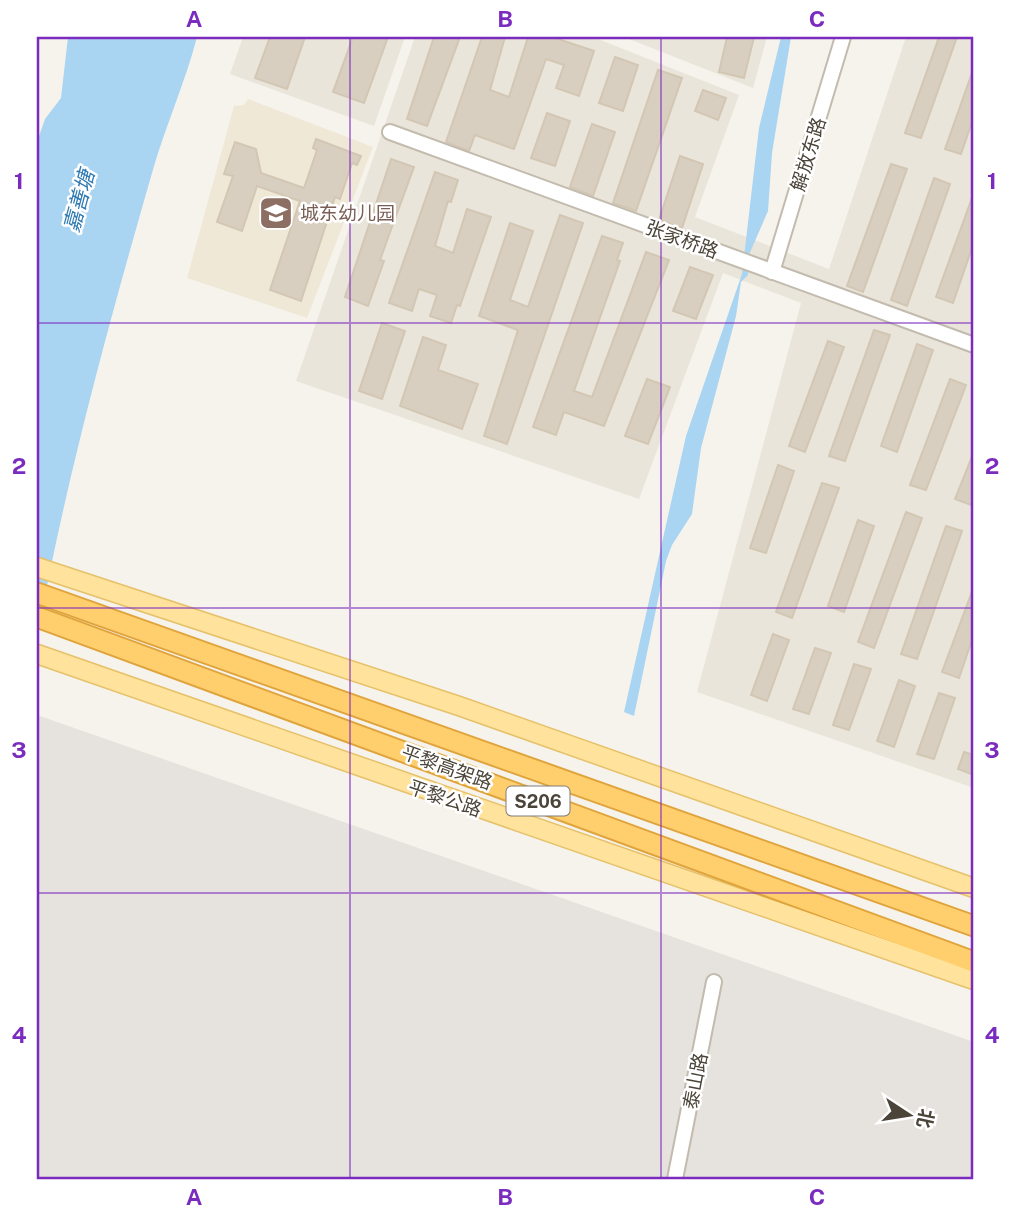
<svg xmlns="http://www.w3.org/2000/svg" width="1011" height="1216" font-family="'Public Sans','Noto Sans SC',sans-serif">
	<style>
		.residential { fill: #eae5da }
		.industrial { fill: #e6e2dd }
		.education { fill: #efe8d6 }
		.water { fill: #a9d4f2 }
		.building { fill: #d8cfc1; stroke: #d3c7b4; stroke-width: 2 }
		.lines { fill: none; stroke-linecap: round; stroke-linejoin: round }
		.minor-casing { stroke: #c2bbae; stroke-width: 18 }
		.major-casing { stroke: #e6c16a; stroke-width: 21 }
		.highway-casing { stroke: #e0a43c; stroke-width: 23 }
		.minor { stroke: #fff; stroke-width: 14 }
		.major { stroke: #ffe39c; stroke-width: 18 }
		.highway { stroke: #ffcf6e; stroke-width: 19 }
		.grid { fill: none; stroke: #7b2cbf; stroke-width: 2; stroke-opacity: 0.55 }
		.labels { text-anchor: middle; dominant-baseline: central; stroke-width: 5; stroke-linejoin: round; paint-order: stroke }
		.shield { fill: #fff; stroke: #817c74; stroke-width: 2 }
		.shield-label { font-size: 18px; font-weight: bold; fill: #4b4439 }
		.street-label { font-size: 19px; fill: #4b4439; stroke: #fff }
		.education-label { font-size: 19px; fill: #785e54; stroke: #fff; text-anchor: start }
		.water-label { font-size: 21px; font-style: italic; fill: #2e7ab2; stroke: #fff }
		.neatline { fill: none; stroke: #7b2cbf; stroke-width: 2.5 }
		.grid-label { font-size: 23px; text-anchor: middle; font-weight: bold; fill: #7b2cbf }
	</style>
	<rect width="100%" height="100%" fill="#f6f3ec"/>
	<g class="residential">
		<polygon points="243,37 405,37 374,126 230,74"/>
		<polygon points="415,37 593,37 739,95 695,217 829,269 906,37 974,37 974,788 697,692 801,303 723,273 639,499 296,381"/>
		<polygon points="624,37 767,37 753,88"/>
	</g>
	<polygon class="industrial" points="37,715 974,1042 974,1179 37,1179"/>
	<polygon class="education" points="248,99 373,147 307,318 187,278 234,106 244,105"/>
	<g class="water">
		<path d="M68,37h129c-12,46 -32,90 -45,136 -44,153 -86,307 -115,464v-495l8,-23 16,-21z"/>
		<polygon points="781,37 791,37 772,153 768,211 748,257 748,275 741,282 736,316 701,448 692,514 672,545 666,561 634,716 624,712 686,436 742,274 759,128"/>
	</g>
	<g class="building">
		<polygon points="270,37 305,37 287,89 255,78"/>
		<polygon points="353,37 388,37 364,103 333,92"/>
		<polygon points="434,37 460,37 427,126 407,119"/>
		<polygon points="482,37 505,37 490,90 509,97 528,37 552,37 594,51 579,96 556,88 564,65 546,59 514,149 475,135 469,151 446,142"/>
		<polygon points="727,37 754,37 744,78 719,72"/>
		<polygon points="939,37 957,37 921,138 905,133"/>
		<polygon points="615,57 638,65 623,111 599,103"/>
		<polygon points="658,70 682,78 636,211 613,203"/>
		<polygon points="973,70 974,116 961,154 945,149"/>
		<polygon points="703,90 726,98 718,120 695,111"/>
		<polygon points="547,113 570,121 555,166 531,158"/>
		<polygon points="592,124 615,132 593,196 570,187"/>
		<polygon points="316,139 361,156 357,165 352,163 340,199 335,197 301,301 270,290 300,201 257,186 242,231 217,222 233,176 224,174 235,142 256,149 261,173 304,188 317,150 313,148"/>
		<polygon points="680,156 703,164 682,228 659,220"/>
		<polygon points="391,159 414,167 389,235 380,260 384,261 368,306 345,297"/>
		<polygon points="891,164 907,169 863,292 847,286"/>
		<polygon points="435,172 458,180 451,202 448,201 435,246 453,253 467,209 491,217 460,306 457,305 451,323 430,316 437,295 419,289 412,311 389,303"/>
		<polygon points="934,178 950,184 907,306 891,300"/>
		<polygon points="973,195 974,242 953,303 936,297"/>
		<polygon points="560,215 583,223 507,444 484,436 518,330 479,316 510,223 533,231 510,300 528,307"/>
		<polygon points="602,236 623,243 617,260 620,261 574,391 592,397 646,252 669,260 604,426 564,412 556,435 533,427"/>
		<polygon points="690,267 713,275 696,319 673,311"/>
		<polygon points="382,323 405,331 382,399 359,391"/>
		<polygon points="874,330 890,335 845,461 829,456"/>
		<polygon points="423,337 446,345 438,370 478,384 462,429 400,406"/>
		<polygon points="828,341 844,347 805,452 789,446"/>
		<polygon points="917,344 933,350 897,452 881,446"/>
		<polygon points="647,379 670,387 648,444 625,436"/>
		<polygon points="950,379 966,385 926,490 910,485"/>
		<polygon points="973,454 974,496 971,505 955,499"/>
		<polygon points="778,465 794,471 766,553 750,548"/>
		<polygon points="822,483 839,488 792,618 776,612"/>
		<polygon points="906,512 922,518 874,648 858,642"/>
		<polygon points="858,520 874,526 844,612 828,606"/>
		<polygon points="946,526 962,531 917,659 901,654"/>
		<polygon points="973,589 974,634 959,678 942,672"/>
		<polygon points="773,634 789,640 767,701 751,695"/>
		<polygon points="815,648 831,653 809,714 793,709"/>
		<polygon points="854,664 871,669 849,730 833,725"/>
		<polygon points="899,680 915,686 894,747 877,741"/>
		<polygon points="939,693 955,698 934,759 917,754"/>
		<polygon points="964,752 974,755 974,775 958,769"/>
	</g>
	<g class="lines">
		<g class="minor-casing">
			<g id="minor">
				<polyline points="390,132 974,345"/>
				<polyline points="772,272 843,37"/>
				<polyline points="675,1179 714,982"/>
			</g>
		</g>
		<g class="major-casing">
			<g id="major">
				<polyline points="37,567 459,706 974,888"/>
				<polyline points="37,654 974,980"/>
			</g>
		</g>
		<g class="highway-casing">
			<g id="highway">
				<polyline points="37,593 974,926"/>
				<polyline points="37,617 974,962"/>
			</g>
		</g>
		<use href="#minor" class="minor"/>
		<use href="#major" class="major"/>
		<use href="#highway" class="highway"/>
	</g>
	<path class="grid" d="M350,37v1142M661,37v1142M37,323h937M37,608h937M37,893h937"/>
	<defs>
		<g id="school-square" transform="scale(1.75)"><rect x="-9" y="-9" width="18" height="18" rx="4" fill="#8d6e63" stroke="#fff"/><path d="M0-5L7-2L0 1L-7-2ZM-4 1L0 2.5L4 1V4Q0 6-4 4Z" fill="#fff"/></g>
	</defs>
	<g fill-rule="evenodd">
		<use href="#school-square" x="276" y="213"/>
	</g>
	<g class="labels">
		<rect class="shield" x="506.5" y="786.5" width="63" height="29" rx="5"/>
		<g class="shield-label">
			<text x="538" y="801">S206</text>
		</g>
		<g class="street-label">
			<text transform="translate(808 154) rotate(-73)">解放东路</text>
			<text transform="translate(682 239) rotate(20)">张家桥路</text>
			<text transform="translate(447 767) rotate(20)">平黎高架路</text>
			<text transform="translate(445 798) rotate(19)">平黎公路</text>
			<text transform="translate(695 1081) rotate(-79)">泰山路</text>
		</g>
		<g class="education-label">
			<text x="300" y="213">城东幼儿园</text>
		</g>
		<g class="water-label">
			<text transform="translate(79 201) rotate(-75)">嘉善塘</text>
		</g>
	</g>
	<rect width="1011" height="1216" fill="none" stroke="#ffffff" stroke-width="77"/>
	<g transform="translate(909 1115) rotate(102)" stroke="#ffffff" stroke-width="5" paint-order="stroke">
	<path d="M0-5L12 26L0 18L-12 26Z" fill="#4b4439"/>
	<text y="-10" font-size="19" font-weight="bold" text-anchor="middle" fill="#4b4439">北</text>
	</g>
	<rect x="38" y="38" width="934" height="1140" class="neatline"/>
	<g class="grid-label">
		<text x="194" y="27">A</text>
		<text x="505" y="27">B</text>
		<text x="817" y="27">C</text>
		<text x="19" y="189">1</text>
		<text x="992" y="189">1</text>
		<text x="19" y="474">2</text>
		<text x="992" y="474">2</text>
		<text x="19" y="758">3</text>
		<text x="992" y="758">3</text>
		<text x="19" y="1043">4</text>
		<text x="992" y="1043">4</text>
		<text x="194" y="1205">A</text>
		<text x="505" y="1205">B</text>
		<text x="817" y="1205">C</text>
	</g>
</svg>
